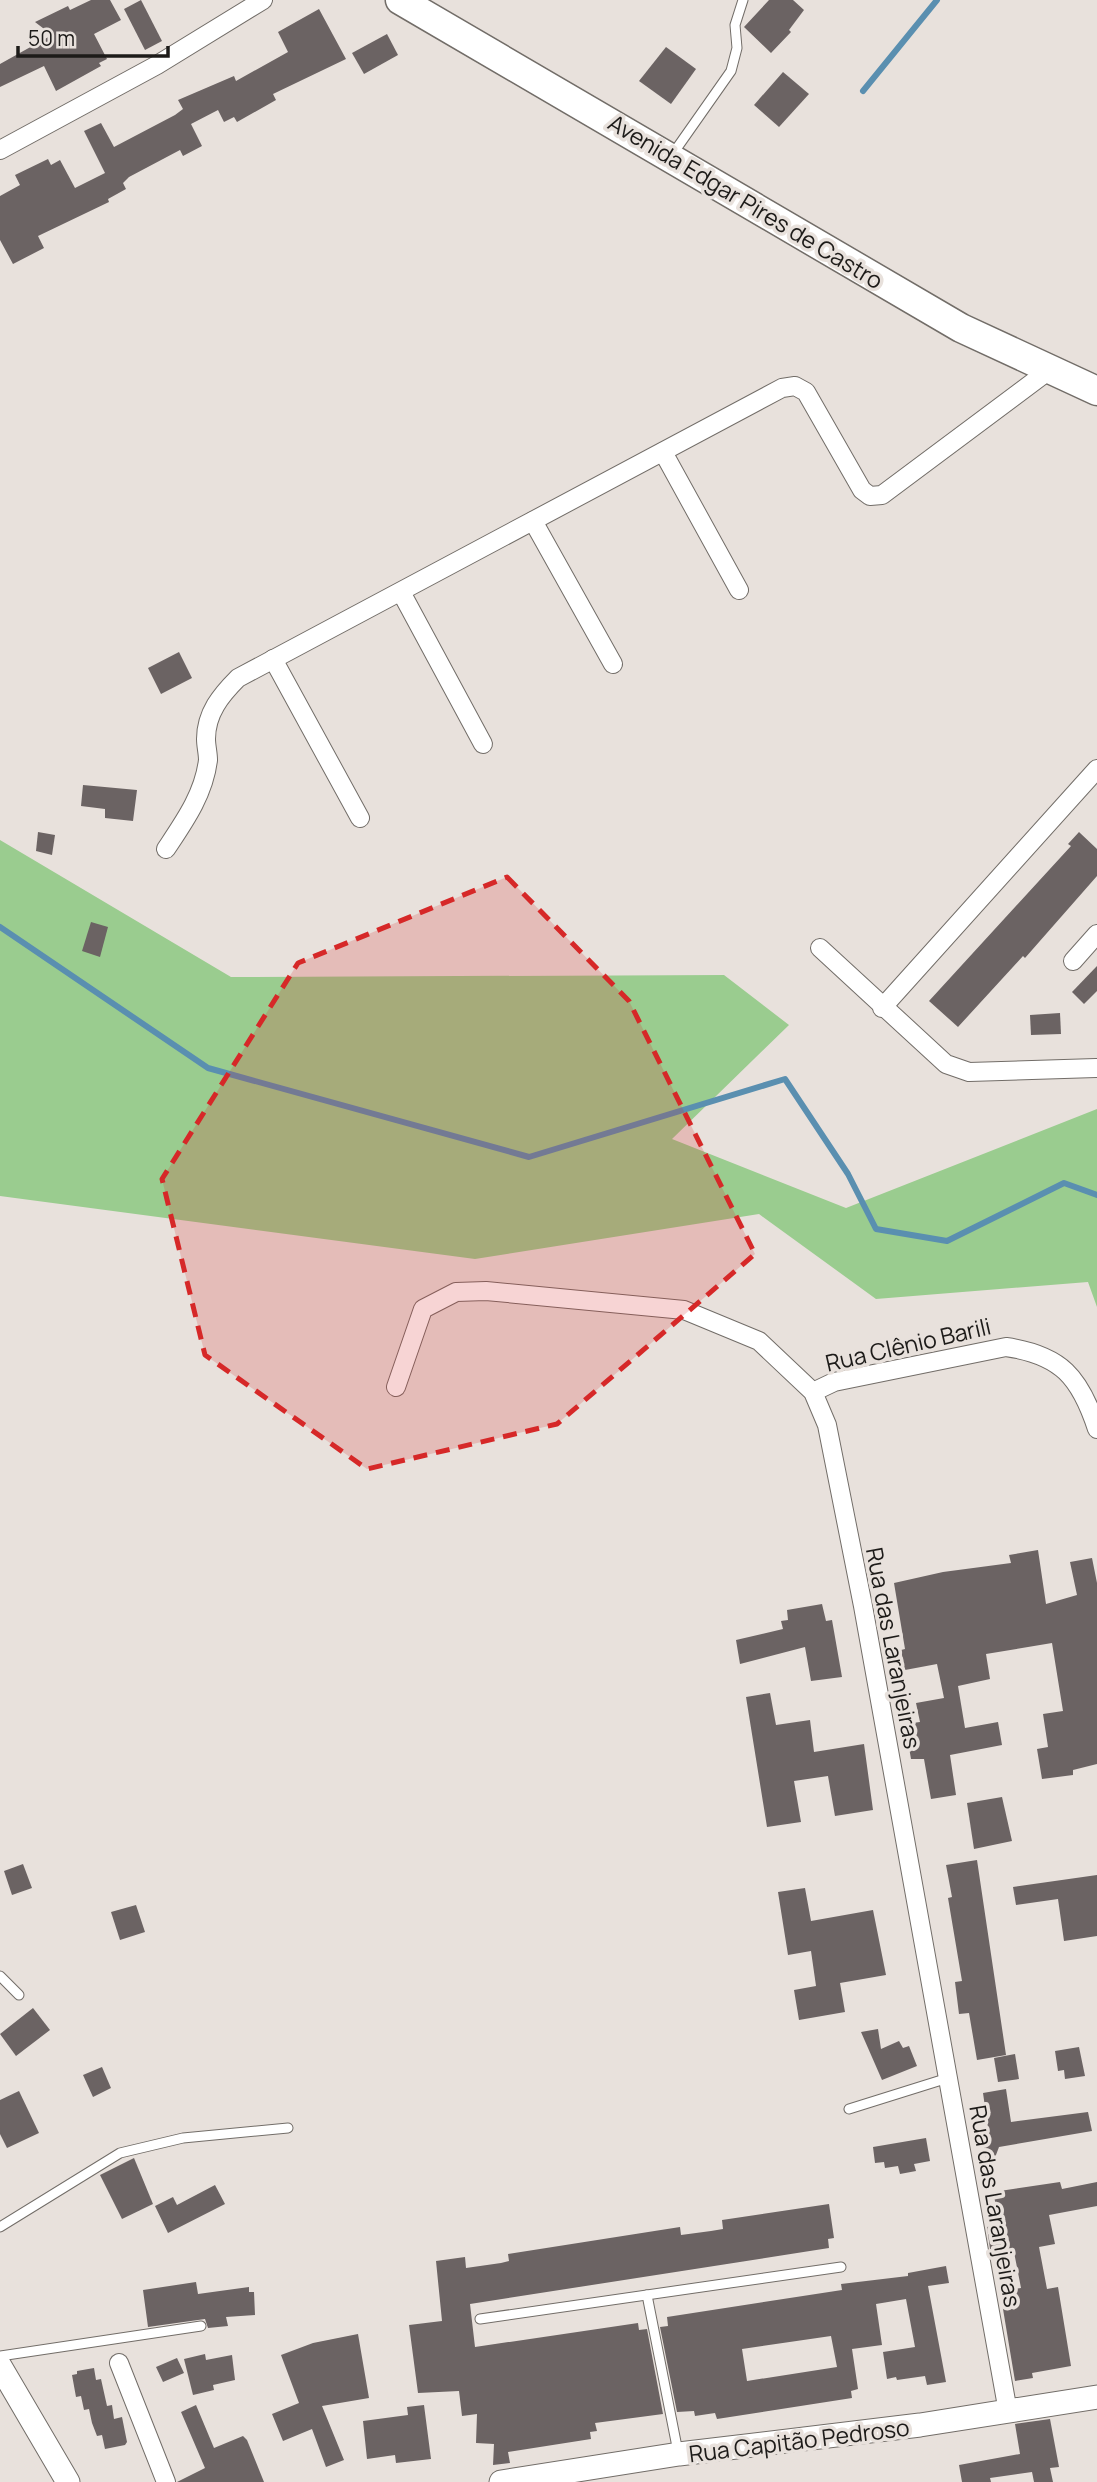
<svg xmlns="http://www.w3.org/2000/svg" width="1097" height="2482" font-family="Manrope,sans-serif">
	<style>
		.green { fill: #9acc8f }
		.lines { fill: none; stroke-linecap: round; stroke-linejoin: round }
		.stream { stroke: #5a8fb0; stroke-width: 6 }
		.building { fill: #6b6363; fill-rule: evenodd }
		.service-casing { stroke: #726d68; stroke-width: 11 }
		.minor-casing { stroke: #726d68; stroke-width: 20 }
		.tertiary-casing { stroke: #726d68; stroke-width: 25 }
		.primary-casing { stroke: #726d68; stroke-width: 31 }
		.service { stroke: #fff; stroke-width: 9 }
		.minor { stroke: #fff; stroke-width: 18 }
		.tertiary { stroke: #fff; stroke-width: 23 }
		.primary { stroke: #fff; stroke-width: 28 }
		.marked { fill: #d62828; fill-opacity: 0.2; stroke: #d62828; stroke-width: 5; stroke-dasharray: 14 9; stroke-linejoin: round }
		.labels { text-anchor: middle; dominant-baseline: central; stroke-width: 7; stroke-linejoin: round; paint-order: stroke }
		.street-label { font-size: 23px; fill: #1d1b19; stroke: #e8e1dc }
	</style>
	<rect width="100%" height="100%" fill="#e8e1dc"/>
	<polygon class="green" points="0,840 231,977 724,975 789,1025 672,1139 846,1208 1097,1109 1097,1307 1088,1282 876,1299 759,1214 475,1259 0,1196"/>
	<g class="lines">
		<g class="stream">
			<polyline points="863,91 937,0"/>
			<polyline points="0,927 208,1068 529,1157 785,1079 848,1174 876,1229 947,1241 1064,1183 1097,1195"/>
		</g>
	</g>
	<g class="building">
		<polygon points="91,0 110,0 121,20 94,34 107,59 99,63 101,66 56,91 44,66 0,87 0,64 52,35 35,22 68,6 70,10"/>
		<polygon points="141,0 162,41 145,50 124,9"/>
		<polygon points="769,0 793,0 804,10 789,30 791,32 771,53 744,27"/>
		<polygon points="319,9 346,59 273,94 276,100 237,122 234,117 224,122 218,110 191,124 202,146 183,156 180,150 129,177 123,183 126,189 108,199 109,202 38,236 44,248 13,264 0,240 0,196 20,185 15,175 48,159 51,165 60,160 75,188 105,173 84,131 101,123 114,147 175,115 183,109 178,100 234,76 236,81 288,52 278,32"/>
		<polygon points="387,34 398,55 364,74 352,53"/>
		<polygon points="666,47 696,69 671,104 639,81"/>
		<polygon points="783,72 809,94 779,127 754,105"/>
		<polygon points="179,652 192,678 161,694 148,668"/>
		<polygon points="83,785 137,790 133,821 105,818 105,809 81,806"/>
		<polygon points="38,832 55,835 52,855 36,851"/>
		<polygon points="1079,832 1097,849 1097,876 1025,958 1023,956 958,1027 929,1001 1071,846 1068,844"/>
		<polygon points="91,922 108,927 100,957 82,951"/>
		<polygon points="1097,966 1097,991 1084,1004 1072,992"/>
		<polygon points="1060,1013 1061,1034 1031,1035 1030,1015"/>
		<polygon points="1038,1550 1046,1604 1077,1595 1070,1562 1092,1558 1097,1583 1097,1764 1073,1770 1073,1775 1042,1779 1037,1749 1048,1747 1043,1714 1063,1711 1052,1643 986,1654 990,1679 958,1686 965,1728 998,1722 1002,1745 950,1755 956,1795 931,1799 924,1759 911,1759 905,1724 920,1722 916,1703 944,1698 937,1664 905,1670 901,1650 905,1649 894,1583 943,1572 1011,1563 1009,1555"/>
		<polygon points="822,1604 826,1621 832,1620 842,1677 811,1681 805,1647 740,1664 736,1640 783,1629 781,1621 788,1620 787,1610"/>
		<polygon points="770,1693 776,1725 810,1720 814,1752 864,1744 873,1810 835,1816 828,1776 794,1781 801,1822 767,1827 746,1697"/>
		<polygon points="1002,1797 1012,1841 974,1849 967,1803"/>
		<polygon points="977,1860 1006,2055 977,2060 969,2013 959,2014 955,1982 962,1981 948,1898 952,1897 946,1865"/>
		<polygon points="23,1864 32,1888 12,1895 4,1871"/>
		<polygon points="1097,1875 1097,1936 1064,1941 1058,1899 1016,1905 1013,1887"/>
		<polygon points="805,1888 811,1921 873,1910 886,1975 840,1983 845,2012 799,2020 794,1990 816,1986 811,1951 788,1955 778,1892"/>
		<polygon points="136,1905 145,1932 120,1940 111,1912"/>
		<polygon points="33,2008 50,2030 16,2056 0,2034"/>
		<polygon points="878,2029 881,2049 899,2041 903,2048 909,2046 917,2066 882,2080 861,2032"/>
		<polygon points="1079,2047 1085,2076 1065,2079 1064,2070 1058,2071 1055,2051"/>
		<polygon points="1015,2054 1019,2079 998,2082 994,2058"/>
		<polygon points="102,2067 111,2088 93,2097 83,2075"/>
		<polygon points="1006,2089 1011,2122 1088,2112 1092,2131 999,2147 988,2176 982,2129 988,2128 983,2093"/>
		<polygon points="19,2091 39,2133 7,2148 0,2134 0,2100"/>
		<polygon points="926,2138 930,2161 914,2164 916,2171 900,2174 898,2166 885,2168 884,2162 875,2163 873,2147"/>
		<polygon points="134,2158 153,2204 122,2219 100,2175"/>
		<polygon points="1060,2182 1062,2189 1097,2182 1097,2206 1049,2215 1055,2244 1039,2247 1047,2289 1058,2287 1071,2366 1032,2373 1033,2378 1015,2381 1000,2291 1021,2288 1014,2252 991,2256 987,2227 1000,2224 993,2192"/>
		<polygon points="215,2185 225,2204 168,2233 155,2206 173,2197 177,2205"/>
		<polygon points="829,2204 834,2238 828,2239 829,2248 470,2304 475,2347 638,2323 639,2330 647,2329 663,2414 595,2423 597,2431 590,2432 591,2439 508,2452 510,2463 493,2465 494,2444 476,2443 477,2414 462,2416 459,2391 418,2393 409,2325 442,2321 436,2261 465,2257 466,2268 501,2263 509,2261 508,2254 680,2227 681,2235 711,2231 723,2229 722,2220"/>
		<path d="M946,2266l3,17 -21,3 18,96 -19,3 -2,-9 -28,4 -1,-3 -9,2 -4,-27 32,-5 -9,-48 -30,5 6,41 -30,4 6,40 -7,2 1,7 -135,21 -2,-6 -20,3 -1,-5 -17,1 -17,-85 8,-1 -1,-9 175,-27 -1,-6 67,-8v-3zM831,2336l6,31 -90,14 -5,-32z"/>
		<polygon points="196,2282 198,2294 249,2287 249,2292 254,2292 255,2315 226,2317 228,2326 208,2328 205,2319 148,2327 143,2290"/>
		<polygon points="358,2334 369,2398 322,2406 344,2460 326,2467 312,2429 283,2441 272,2414 299,2403 281,2355 313,2343"/>
		<polygon points="205,2354 206,2360 232,2355 235,2380 213,2385 214,2390 193,2395 184,2359"/>
		<polygon points="177,2358 184,2373 163,2382 156,2367"/>
		<polygon points="94,2368 96,2380 101,2379 107,2406 112,2405 114,2419 122,2417 127,2442 125,2445 105,2449 102,2435 97,2436 92,2423 89,2409 84,2410 81,2396 76,2397 72,2375 77,2374 77,2371"/>
		<polygon points="196,2405 214,2448 243,2436 247,2440 264,2482 177,2482 205,2468 181,2412"/>
		<polygon points="424,2405 431,2459 396,2463 395,2455 367,2459 363,2421 408,2415 407,2407"/>
		<polygon points="1050,2419 1059,2467 1050,2468 1053,2482 1034,2482 1032,2472 990,2478 991,2482 962,2482 959,2465 1020,2454 1015,2424"/>
	</g>
	<g class="lines">
		<g class="service-casing">
			<g id="service">
				<polyline points="672,155 731,71 737,48 735,25 743,0"/>
				<polyline points="0,1976 19,1995"/>
				<polyline points="849,2109 948,2078"/>
				<polyline points="0,2227 120,2153 183,2138 288,2128"/>
				<polyline points="647,2295 678,2452"/>
				<polyline points="480,2319 841,2267"/>
				<polyline points="0,2356 201,2326"/>
			</g>
		</g>
		<g class="minor-casing">
			<g id="minor">
				<polyline points="0,150 157,65 263,0"/>
				<polyline points="663,452 739,590"/>
				<polyline points="533,521 613,664"/>
				<polyline points="401,592 483,744"/>
				<polyline points="273,659 360,818"/>
				<path d="M166,849c18,-27 38,-55 42,-89 0,-7 -2,-14 -2,-21 0,-26 15,-44 32,-61l544,-290 13,-2 11,6 56,98 8,6 12,-1 166,-124"/>
				<polyline points="820,948 946,1064 969,1072 1096,1068"/>
				<polyline points="1073,961 1097,934"/>
				<polyline points="882,1008 1097,769"/>
				<polyline points="396,1387 423,1309 456,1292 486,1291 684,1310 759,1341 813,1392 827,1425 863,1606 1008,2412"/>
				<path d="M813,1392l21,-10 172,-35c55,8 74,30 91,82"/>
				<polyline points="119,2363 166,2482"/>
			</g>
		</g>
		<g class="tertiary-casing">
			<g id="tertiary">
				<polyline points="0,2366 68,2482"/>
				<polyline points="501,2482 679,2454 920,2425 1097,2397"/>
			</g>
		</g>
		<g class="primary-casing">
			<polyline id="primary" points="400,0 961,328 1097,391"/>
		</g>
		<use href="#service" class="service"/>
		<use href="#minor" class="minor"/>
		<use href="#tertiary" class="tertiary"/>
		<use href="#primary" class="primary"/>
	</g>
	<path class="marked" d="M507,877l122,124 126,253 -198,170 -190,45 -162,-114 -43,-176 136,-216z"/>
	<g class="labels">
		<g class="street-label">
			<text transform="translate(746 201) rotate(31)">Avenida Edgar Pires de Castro</text>
			<text transform="translate(908 1344) rotate(-13)">Rua Clênio Barili</text>
			<text transform="translate(894 1648) rotate(79)">Rua das Laranjeiras</text>
			<text transform="translate(996 2206) rotate(80)">Rua das Laranjeiras</text>
			<text transform="translate(799 2440) rotate(-7)">Rua Capitão Pedroso</text>
		</g>
	</g>
	<path d="M18 46v10h150v-10" fill="none" stroke="#1d1b19" stroke-width="3.5"/>
	<text x="28" y="46" font-size="21" fill="#1d1b19" stroke="#e8e1dc" stroke-width="5" paint-order="stroke">50 m</text>
</svg>
